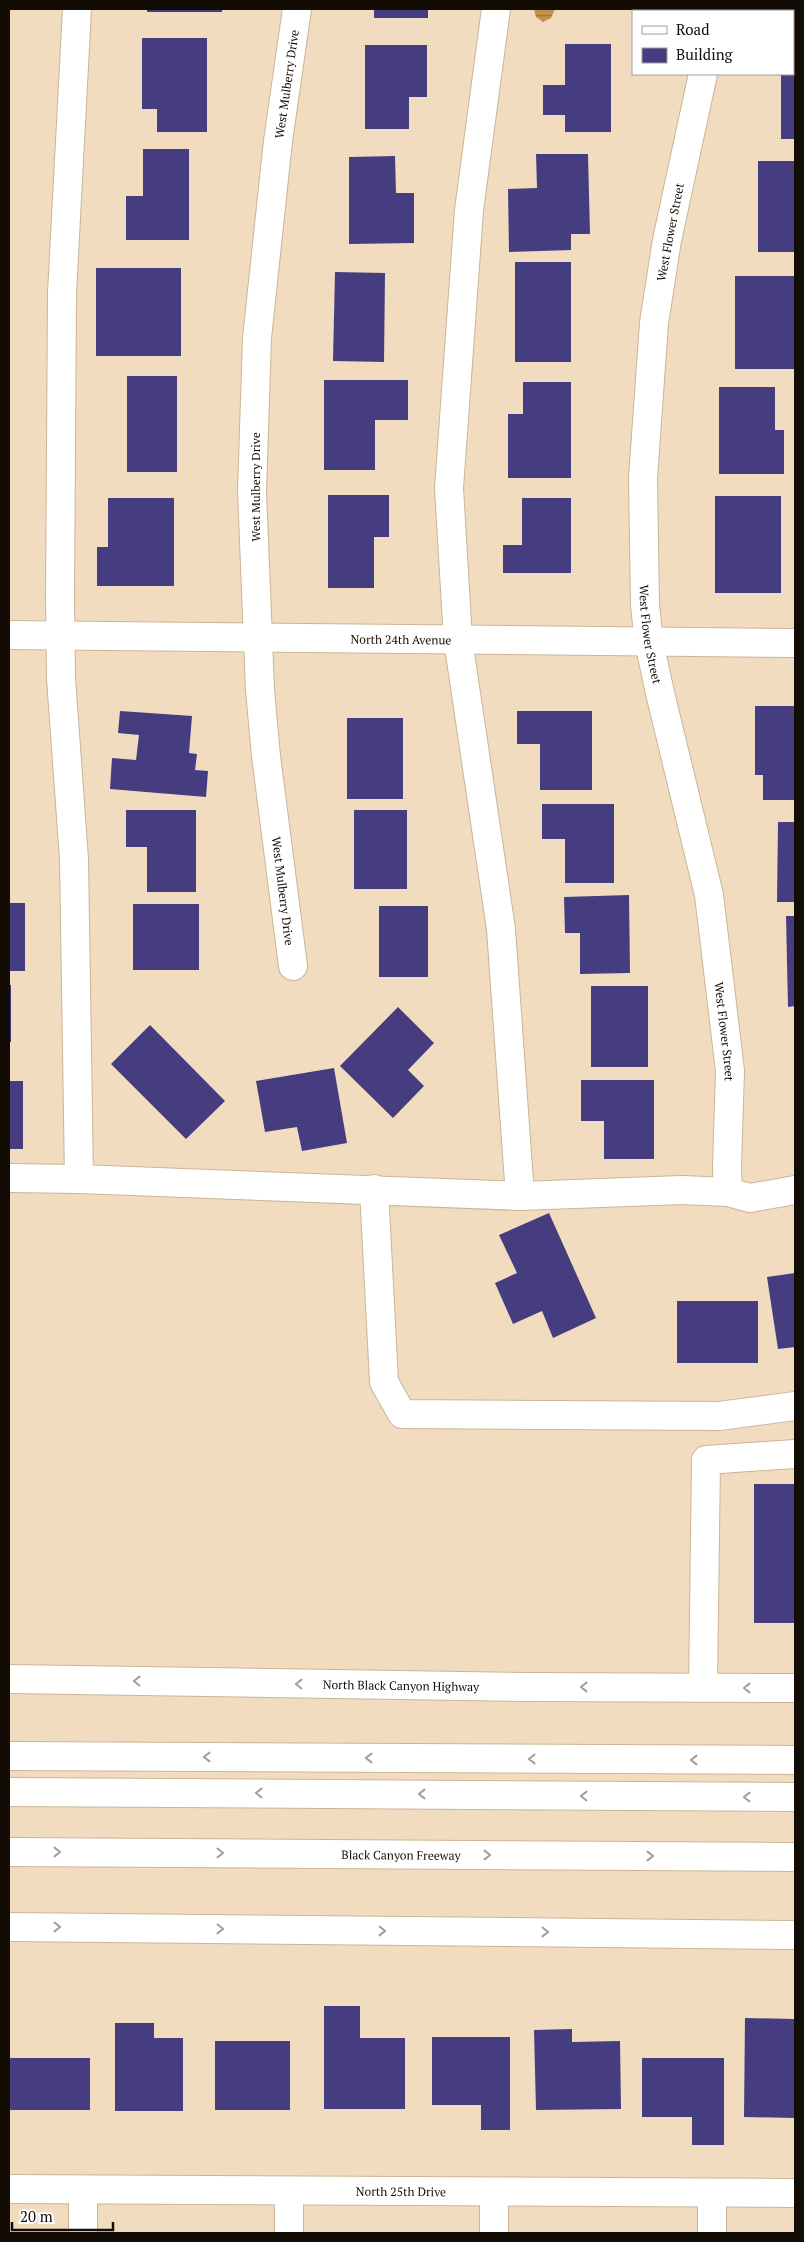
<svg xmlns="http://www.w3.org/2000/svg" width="804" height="2242" font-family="'PT Serif',serif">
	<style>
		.water { fill: url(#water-rules) }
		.building { fill: #453d80 }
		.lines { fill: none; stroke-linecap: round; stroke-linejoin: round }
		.minor-casing { stroke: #cab599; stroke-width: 30 }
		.major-casing { stroke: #cab599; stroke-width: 30 }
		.highway-casing { stroke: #cab599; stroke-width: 30 }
		.minor { stroke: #fff; stroke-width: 28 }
		.major { stroke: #fff; stroke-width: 28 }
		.highway { stroke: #fff; stroke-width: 28 }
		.oneway { stroke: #a19e9b }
		.labels { text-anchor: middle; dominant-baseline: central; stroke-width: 5; stroke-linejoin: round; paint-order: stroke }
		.street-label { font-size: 12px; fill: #130c04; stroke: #fff }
	</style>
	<defs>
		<pattern id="water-rules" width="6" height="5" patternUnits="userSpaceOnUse" patternTransform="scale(1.25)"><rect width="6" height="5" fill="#c49249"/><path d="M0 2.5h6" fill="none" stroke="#9e763b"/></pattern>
	</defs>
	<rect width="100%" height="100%" fill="#f1dcbf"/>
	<polygon class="water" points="534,9 555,9 551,18 543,22 536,17"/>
	<g class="building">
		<rect x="147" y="9" width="75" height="3"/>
		<rect x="374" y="9" width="54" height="9"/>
		<polygon points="142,38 207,38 207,132 157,132 157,109 142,109"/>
		<polygon points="565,44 611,44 611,132 565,132 565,115 543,115 543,85 565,85"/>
		<polygon points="365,45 427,45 427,97 409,97 409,129 365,129"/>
		<polygon points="793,46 795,46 795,139 781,139 781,74 793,74"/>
		<polygon points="143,149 189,149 189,240 126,240 126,196 143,196"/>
		<polygon points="536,154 588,154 590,234 571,234 571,250 509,252 508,189 537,188"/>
		<polygon points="395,156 396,193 414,193 414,243 349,244 349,157"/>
		<rect x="758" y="161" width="37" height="91"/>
		<rect x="515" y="262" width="56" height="100"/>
		<rect x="96" y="268" width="85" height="88"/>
		<polygon points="335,272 385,273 384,362 333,361"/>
		<rect x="735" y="276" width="60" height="93"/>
		<rect x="127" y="376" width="50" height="96"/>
		<polygon points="324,380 408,380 408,420 375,420 375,470 324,470"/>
		<polygon points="523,382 571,382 571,478 508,478 508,414 523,414"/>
		<polygon points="719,387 775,387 775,430 784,430 784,474 719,474"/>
		<polygon points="328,495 389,495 389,537 374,537 374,588 328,588"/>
		<rect x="715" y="496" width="66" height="97"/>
		<polygon points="108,498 174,498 174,586 97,586 97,547 108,547"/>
		<polygon points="522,498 571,498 571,573 503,573 503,545 522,545"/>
		<polygon points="755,706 795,706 795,800 763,800 763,775 755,775"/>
		<polygon points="120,711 192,716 189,753 197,754 195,770 208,771 206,797 110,789 112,758 136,760 139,735 118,733"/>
		<polygon points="517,711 592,711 592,790 540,790 540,744 517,744"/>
		<rect x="347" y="718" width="56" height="81"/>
		<polygon points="542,804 614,804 614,883 565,883 565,839 542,839"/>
		<polygon points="126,810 196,810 196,892 147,892 147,847 126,847"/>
		<rect x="354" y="810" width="53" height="79"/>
		<polygon points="778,822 795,822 795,902 777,902"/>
		<polygon points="629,895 630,973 580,974 580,933 565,933 564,897"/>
		<rect x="9" y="903" width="16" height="68"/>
		<rect x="133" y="904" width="66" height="66"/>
		<rect x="379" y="906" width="49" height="71"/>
		<polygon points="786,916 795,916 795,1006 788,1007"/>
		<rect x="9" y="985" width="2" height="57"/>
		<rect x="591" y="986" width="57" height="81"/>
		<polygon points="398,1007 434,1043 408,1070 424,1086 393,1118 340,1066"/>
		<polygon points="150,1025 225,1101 186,1139 111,1064"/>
		<polygon points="334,1068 347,1143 302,1151 297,1127 265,1132 256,1081"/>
		<polygon points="581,1080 654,1080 654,1159 604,1159 604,1121 581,1121"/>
		<rect x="9" y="1081" width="14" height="68"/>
		<polygon points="549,1213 596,1318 553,1338 542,1311 513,1324 495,1283 517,1273 499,1235"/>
		<polygon points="795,1273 795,1347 778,1349 767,1277"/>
		<rect x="677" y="1301" width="81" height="62"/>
		<rect x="754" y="1484" width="41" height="139"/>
		<polygon points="324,2006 360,2006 360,2038 405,2038 405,2109 324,2109"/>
		<polygon points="745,2018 795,2019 795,2118 744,2117"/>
		<polygon points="115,2023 154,2023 154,2038 183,2038 183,2111 115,2111"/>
		<polygon points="572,2029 572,2042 620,2041 621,2109 536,2110 534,2030"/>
		<polygon points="432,2037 510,2037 510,2130 481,2130 481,2105 432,2105"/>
		<rect x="215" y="2041" width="75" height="69"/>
		<rect x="9" y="2058" width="81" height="52"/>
		<polygon points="642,2058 724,2058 724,2145 692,2145 692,2117 642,2117"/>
	</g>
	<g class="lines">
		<g class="minor-casing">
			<g id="minor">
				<polyline points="77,9 62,293 60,599 61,678 74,859 79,1179"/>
				<polyline points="496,9 469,210 449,488 458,640 501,929 520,1196"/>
				<polyline points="716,11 716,9"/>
				<path id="s1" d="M703,74l-36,166 -13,83 -11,155 2,127 4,37 11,51 49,202 21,176 -3,95 1,26"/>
				<path id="s2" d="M9,635l786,8"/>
				<path id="s3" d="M293,966l-27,-210 -6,-66 -8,-199 5,-153 21,-197 19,-132"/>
				<polyline points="9,1178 79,1179 520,1196 682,1190 728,1192 750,1198 795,1190"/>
				<polyline points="374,1189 384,1382 402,1414 719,1416 795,1406"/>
				<polyline points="703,1688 706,1460 795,1454"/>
				<path id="s4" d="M9,2189l786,4"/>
				<polyline points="289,2191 289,2233"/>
				<polyline points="494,2192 494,2233"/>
				<polyline points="83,2233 83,2190"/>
				<polyline points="712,2233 712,2194"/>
			</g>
		</g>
		<g class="major-casing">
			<g id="major">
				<path id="s5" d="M9,1679l521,8 265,1"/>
				<polyline points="9,1927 795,1935"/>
			</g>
		</g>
		<g class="highway-casing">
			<g id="highway">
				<polyline points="9,1756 795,1760"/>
				<polyline points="9,1792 795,1797"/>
				<path id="s6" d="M9,1852l786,5"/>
			</g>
		</g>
		<use href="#minor" class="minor"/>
		<use href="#major" class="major"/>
		<use href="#highway" class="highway"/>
	</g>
	<defs><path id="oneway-chevron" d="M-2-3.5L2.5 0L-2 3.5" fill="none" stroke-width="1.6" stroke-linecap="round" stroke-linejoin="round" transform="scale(1.25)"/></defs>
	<g class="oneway">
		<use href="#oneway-chevron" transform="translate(137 1681) rotate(-179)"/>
		<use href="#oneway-chevron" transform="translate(299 1684) rotate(-179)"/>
		<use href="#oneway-chevron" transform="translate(584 1687) rotate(-180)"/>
		<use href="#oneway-chevron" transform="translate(747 1688) rotate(-180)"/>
		<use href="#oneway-chevron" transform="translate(207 1757) rotate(-180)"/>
		<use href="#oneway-chevron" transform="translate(369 1758) rotate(-180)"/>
		<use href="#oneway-chevron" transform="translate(532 1759) rotate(-180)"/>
		<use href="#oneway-chevron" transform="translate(694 1760) rotate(-180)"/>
		<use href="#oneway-chevron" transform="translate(259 1793) rotate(-180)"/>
		<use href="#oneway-chevron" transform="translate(422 1794) rotate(-180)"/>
		<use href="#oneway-chevron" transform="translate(584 1796) rotate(-179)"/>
		<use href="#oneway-chevron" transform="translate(747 1797) rotate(-179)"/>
		<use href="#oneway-chevron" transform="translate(57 1852)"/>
		<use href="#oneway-chevron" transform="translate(220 1853)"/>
		<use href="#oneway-chevron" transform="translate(487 1855)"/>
		<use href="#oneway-chevron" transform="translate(650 1856)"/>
		<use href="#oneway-chevron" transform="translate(57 1927) rotate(1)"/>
		<use href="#oneway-chevron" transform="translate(220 1929) rotate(1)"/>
		<use href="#oneway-chevron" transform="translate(382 1931) rotate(1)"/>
		<use href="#oneway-chevron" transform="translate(545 1932) rotate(1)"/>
	</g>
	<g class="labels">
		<g class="street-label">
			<text stroke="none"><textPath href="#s3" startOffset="886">West Mulberry Drive</textPath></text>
			<text transform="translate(670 232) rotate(-79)">West Flower Street</text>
			<text transform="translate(255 487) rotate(-90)">West Mulberry Drive</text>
			<text stroke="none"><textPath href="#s1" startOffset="566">West Flower Street</textPath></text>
			<text stroke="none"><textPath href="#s2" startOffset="392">North 24th Avenue</textPath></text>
			<text transform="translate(283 891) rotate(83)">West Mulberry Drive</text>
			<text stroke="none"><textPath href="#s1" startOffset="971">West Flower Street</textPath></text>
			<text stroke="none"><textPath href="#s5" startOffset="392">North Black Canyon Highway</textPath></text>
			<text stroke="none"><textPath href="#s6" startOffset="392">Black Canyon Freeway</textPath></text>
			<text stroke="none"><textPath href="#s4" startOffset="392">North 25th Drive</textPath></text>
		</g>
	</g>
	<rect width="804" height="2242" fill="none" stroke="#130c04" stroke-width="20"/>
	<rect x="632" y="10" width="162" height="65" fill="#ffffff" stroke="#a19e9b"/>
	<rect x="642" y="26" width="25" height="8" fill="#ffffff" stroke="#a19e9b"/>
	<text x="676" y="35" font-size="15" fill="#130c04">Road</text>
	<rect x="642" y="48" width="25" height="15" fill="#453d80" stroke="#a19e9b"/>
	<text x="676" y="60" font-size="15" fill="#130c04">Building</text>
	<path d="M12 2222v8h101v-8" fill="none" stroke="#130c04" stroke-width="2.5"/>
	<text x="20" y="2222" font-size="15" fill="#130c04" stroke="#ffffff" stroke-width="4" paint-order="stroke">20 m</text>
</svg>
